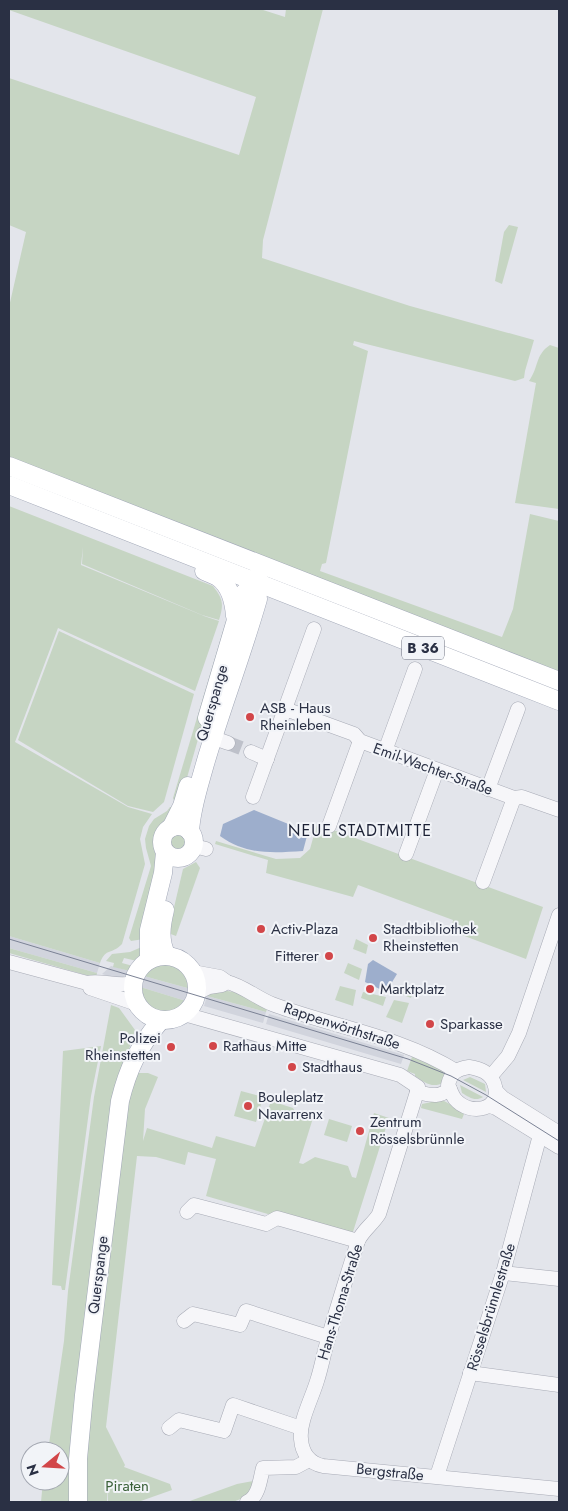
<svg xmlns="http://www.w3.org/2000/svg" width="568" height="1511" font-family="Jost,sans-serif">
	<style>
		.built { fill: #d1d4dd }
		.green { fill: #c6d5c3 }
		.water { fill: #9daecc }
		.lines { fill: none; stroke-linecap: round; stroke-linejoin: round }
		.minor-tunnel { stroke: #bec1ca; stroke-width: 14; stroke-dasharray: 14 7; stroke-linecap: butt }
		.minor-casing { stroke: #a8abb6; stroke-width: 15 }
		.major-casing { stroke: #a1a7b7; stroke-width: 19 }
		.minor { stroke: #f6f6f9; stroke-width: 14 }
		.major { stroke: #fff; stroke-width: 18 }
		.tram { stroke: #7b8295; stroke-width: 1 }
		.poi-dot { fill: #d24649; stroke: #f2f4f8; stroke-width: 2 }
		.labels { text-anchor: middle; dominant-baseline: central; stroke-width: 4; stroke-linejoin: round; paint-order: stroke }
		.shield { fill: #f2f4f8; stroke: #666b7a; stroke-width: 1 }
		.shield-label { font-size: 14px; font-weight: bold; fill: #2a3044 }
		.street-label { font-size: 15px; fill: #2a3044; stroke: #f2f4f8 }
		.poi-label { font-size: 15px; fill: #2a3044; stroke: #f2f4f8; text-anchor: start }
		.park-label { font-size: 15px; fill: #396037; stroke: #f2f4f8 }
		.neighbourhood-label { font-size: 16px; letter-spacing: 1px; fill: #1c2135; stroke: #f2f4f8 }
	</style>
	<rect width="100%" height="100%" fill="#e3e5eb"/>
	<g class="built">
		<polygon points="9,936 100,963 97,973 9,948"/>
		<polygon points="111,966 130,971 120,980 102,974"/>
		<polygon points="140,975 191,989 186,1001 137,986"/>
		<polygon points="207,996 266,1012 263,1023 204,1006"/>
		<polygon points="269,1014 404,1055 401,1064 266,1024"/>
	</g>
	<g class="green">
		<polygon points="9,9 260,9 285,17 286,9 323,9 263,240 262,258 410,306 534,340 525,371 524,378 515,381 354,341 353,345 368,351 326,563 322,564 320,571 502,637 513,609 530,514 559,521 559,672 9,461 9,307 26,232 9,225 9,78 239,155 256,97 9,10"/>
		<polygon points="509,225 518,227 502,284 495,281 504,232"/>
		<path d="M550,345l9,3v161l-44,-6 21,-120 -7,-2c10,-14 6,-26 21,-36z"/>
		<path d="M9,506l204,80c10,13 11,18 6,34l-17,-5 -120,-51 1,-17 -2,18 123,51 15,5 -24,70 -137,-63 -43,114 113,65 24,7 -9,13 -3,12 5,25 -23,80c-10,11 -16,3 -22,19l-91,-27z"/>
		<polygon points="229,611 226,642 180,802 174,801 173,798"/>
		<polygon points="59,631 194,694 164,802 153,812 128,806 18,740"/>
		<polygon points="170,807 172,807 170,818 157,828 154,835 153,845 159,858 144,939 131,941 129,938 151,866 146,848 145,839 149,826 154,819 167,811"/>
		<polygon points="317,824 543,907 526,959 451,931 453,920 358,885 353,897 266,873 268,860 215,844 216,841 276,859 300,858 310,849"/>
		<circle cx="178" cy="842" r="11"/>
		<polygon points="196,862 200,868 176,936 168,933 183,869"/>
		<polygon points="356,939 368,945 366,954 353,949"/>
		<polygon points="144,946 141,957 137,961 124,958 122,963 133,966 130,971 113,967 114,963 106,961 112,954 130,952"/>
		<polygon points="9,948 97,973 96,978 9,953"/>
		<path d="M159,961c17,1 33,10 32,28l-51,-14 8,-8z"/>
		<polygon points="348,963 362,969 359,980 344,973"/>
		<polygon points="402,985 414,989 411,998 398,993"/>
		<path d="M137,986l49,15c-9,18 -32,13 -45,2z"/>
		<polygon points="340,986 356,990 353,1006 335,1000"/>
		<polygon points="222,990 239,993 267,1009 266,1012 207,996 213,992"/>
		<polygon points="363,992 386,997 383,1006 361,998"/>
		<polygon points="394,1000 409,1003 402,1023 386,1017"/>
		<polygon points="111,1005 119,1008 135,1030 120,1078 71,1502 41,1502 43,1481 60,1481 60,1451 48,1451 64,1341 68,1291 94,1097"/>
		<polygon points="101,1046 91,1096 65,1290 62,1290 61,1286 52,1285 63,1051"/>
		<path d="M413,1054l29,16 3,5 -1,7c-11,7 -19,1 -29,-6v-2l-8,-3z"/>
		<polygon points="134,1073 148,1073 158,1077 145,1109 143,1141 147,1128 212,1148 216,1136 255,1147 271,1101 293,1108 296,1113 313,1118 299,1163 303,1164 315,1157 348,1166 352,1177 356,1178 374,1113 389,1118 351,1238 206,1196 216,1159 188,1152 185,1165 156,1157 137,1156 106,1427 125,1465 124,1467 170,1484 172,1490 138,1502 108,1502 108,1480 107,1502 83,1502 83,1481 122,1118"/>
		<polygon points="470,1077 485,1084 486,1092 463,1080"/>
		<path d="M460,1085l23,12c-8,5 -14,0 -21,-4z"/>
		<polygon points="241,1091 263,1097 256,1122 234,1116"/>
		<path d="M441,1100c8,2 16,10 23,14l-2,5 -41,-11 1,-4z"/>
		<polygon points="329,1119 352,1126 347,1142 324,1135"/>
		<polygon points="253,1481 248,1496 233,1502 187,1502 237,1484"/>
	</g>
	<g class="water">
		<path d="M254,810l49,20 4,6 -4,15c-31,2 -57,4 -83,-15l3,-12z"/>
		<polygon points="373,960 397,974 386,992 365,982 368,964"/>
	</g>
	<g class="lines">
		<polyline class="minor-tunnel" points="228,743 251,752"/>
		<g class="minor-casing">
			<g id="minor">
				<polyline points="284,713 288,710 354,734 360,741 514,798 522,797 559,810"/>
				<polyline points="203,734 228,743"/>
				<polyline points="385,751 415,669"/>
				<polyline points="251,752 267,759"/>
				<polyline points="488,789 518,709"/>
				<polyline points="253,797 314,629"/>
				<polyline points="329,826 360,741"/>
				<polyline points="194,846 206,849"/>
				<polyline points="406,854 437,770"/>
				<polyline points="483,882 514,798"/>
				<path d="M9,962l78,21c15,-3 31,4 46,0"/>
				<path d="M193,972l27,5 7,5c16,4 30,16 45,22 61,23 128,32 184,67"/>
				<polyline points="90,988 137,1004"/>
				<polyline points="197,993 209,987 222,985 227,982"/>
				<polyline points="184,1014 400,1075 418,1087 417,1092"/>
				<path d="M469,1067c11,2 21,5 25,16 10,27 -24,34 -39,16 -3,-4 -5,-10 -7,-14 3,-13 9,-16 21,-18z"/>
				<polyline points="491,1076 508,1056 519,1033 559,915"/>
				<path d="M417,1092l-38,122c-6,10 -16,16 -21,27 -10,32 -20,63 -29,95 -5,15 -7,30 -12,45 -5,17 -18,41 -16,58 1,14 8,24 22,27l236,23"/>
				<path d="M417,1092c14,3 21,6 33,-3"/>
				<polyline points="497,1092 503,1098 559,1133"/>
				<polyline points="490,1106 496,1108 559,1147"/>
				<polyline points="187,1212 194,1205 266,1224 277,1218 358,1241"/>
				<polyline points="503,1273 559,1279"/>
				<polyline points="184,1321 193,1314 240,1325 246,1311 328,1337"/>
				<polyline points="470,1373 559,1385"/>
				<polyline points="169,1428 179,1420 224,1431 233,1405 301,1428"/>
				<polyline points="437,1476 503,1273 540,1135"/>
				<path d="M247,1502c12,-5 13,-23 16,-34l33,-1 13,-7"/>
			</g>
		</g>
		<g class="major-casing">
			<g id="major">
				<polyline points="9,466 559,681"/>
				<polyline points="9,485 559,701"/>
				<path d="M204,571c5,2 11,4 15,7 12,9 15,25 16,38"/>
				<polyline points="207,718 244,593 256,582"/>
				<circle cx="178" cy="842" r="16"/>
				<polyline points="171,828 182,806 188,786"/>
				<path d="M190,832c1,-23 9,-46 15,-68 16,-55 37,-109 53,-165l-2,-17 3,-9"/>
				<path d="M165,910c-4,16 -6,31 2,46"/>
				<circle cx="165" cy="988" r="32"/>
				<polyline points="149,960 149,930 163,873 165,852"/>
				<path d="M78,1502v-43l6,-64 36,-294c8,-33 19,-55 41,-81"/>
			</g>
		</g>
		<use href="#minor" class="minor"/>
		<use href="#major" class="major"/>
		<polyline class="tram" points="9,939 408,1059 451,1076 486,1095 559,1141"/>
	</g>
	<g class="poi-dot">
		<circle cx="250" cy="717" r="5"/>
		<circle cx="261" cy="929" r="5"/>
		<circle cx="373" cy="938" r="5"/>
		<circle cx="329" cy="956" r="5"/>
		<circle cx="370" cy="989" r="5"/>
		<circle cx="430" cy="1024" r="5"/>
		<circle cx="213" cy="1046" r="5"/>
		<circle cx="171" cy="1047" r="5"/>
		<circle cx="292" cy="1067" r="5"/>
		<circle cx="248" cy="1106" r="5"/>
		<circle cx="360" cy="1131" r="5"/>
	</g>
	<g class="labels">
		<rect class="shield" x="402" y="636.5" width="42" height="23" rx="4"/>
		<g class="shield-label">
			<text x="423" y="648">B 36</text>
		</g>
		<g class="street-label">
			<text transform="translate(212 703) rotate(-74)">Querspange</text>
			<text transform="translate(433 769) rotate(20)">Emil-Wachter-Straße</text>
			<text transform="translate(342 1026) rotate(18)">Rappenwörthstraße</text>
			<text transform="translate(98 1275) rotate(-83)">Querspange</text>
			<text transform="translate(340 1302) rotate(-73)">Hans-Thoma-Straße</text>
			<text transform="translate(491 1307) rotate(-73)">Rösselsbrünnlestraße</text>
			<text transform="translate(390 1472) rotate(6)">Bergstraße</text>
		</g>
		<g class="poi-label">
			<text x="260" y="708">ASB - Haus<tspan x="260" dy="17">Rheinleben</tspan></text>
			<text x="271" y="929">Activ-Plaza</text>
			<text x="383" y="929">Stadtbibliothek<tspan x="383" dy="17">Rheinstetten</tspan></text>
			<text x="319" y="956" text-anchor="end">Fitterer</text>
			<text x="380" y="989">Marktplatz</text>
			<text x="440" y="1024">Sparkasse</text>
			<text x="161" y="1038" text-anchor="end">Polizei<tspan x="161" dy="17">Rheinstetten</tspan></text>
			<text x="223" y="1046">Rathaus Mitte</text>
			<text x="302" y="1067">Stadthaus</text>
			<text x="258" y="1097">Bouleplatz<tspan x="258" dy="17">Navarrenx</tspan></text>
			<text x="370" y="1122">Zentrum<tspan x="370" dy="17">Rösselsbrünnle</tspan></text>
		</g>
		<g class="park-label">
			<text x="127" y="1486">Piraten</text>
		</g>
		<g class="neighbourhood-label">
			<text x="360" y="830">NEUE STADTMITTE</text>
		</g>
	</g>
	<rect width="568" height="1511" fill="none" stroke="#2a3044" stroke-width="20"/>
	<g transform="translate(45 1466) rotate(252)"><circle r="24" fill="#f2f4f8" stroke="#a2a6b0"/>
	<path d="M0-4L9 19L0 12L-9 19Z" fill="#d24649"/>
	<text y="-8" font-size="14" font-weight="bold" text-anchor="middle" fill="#2a3044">N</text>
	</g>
</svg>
